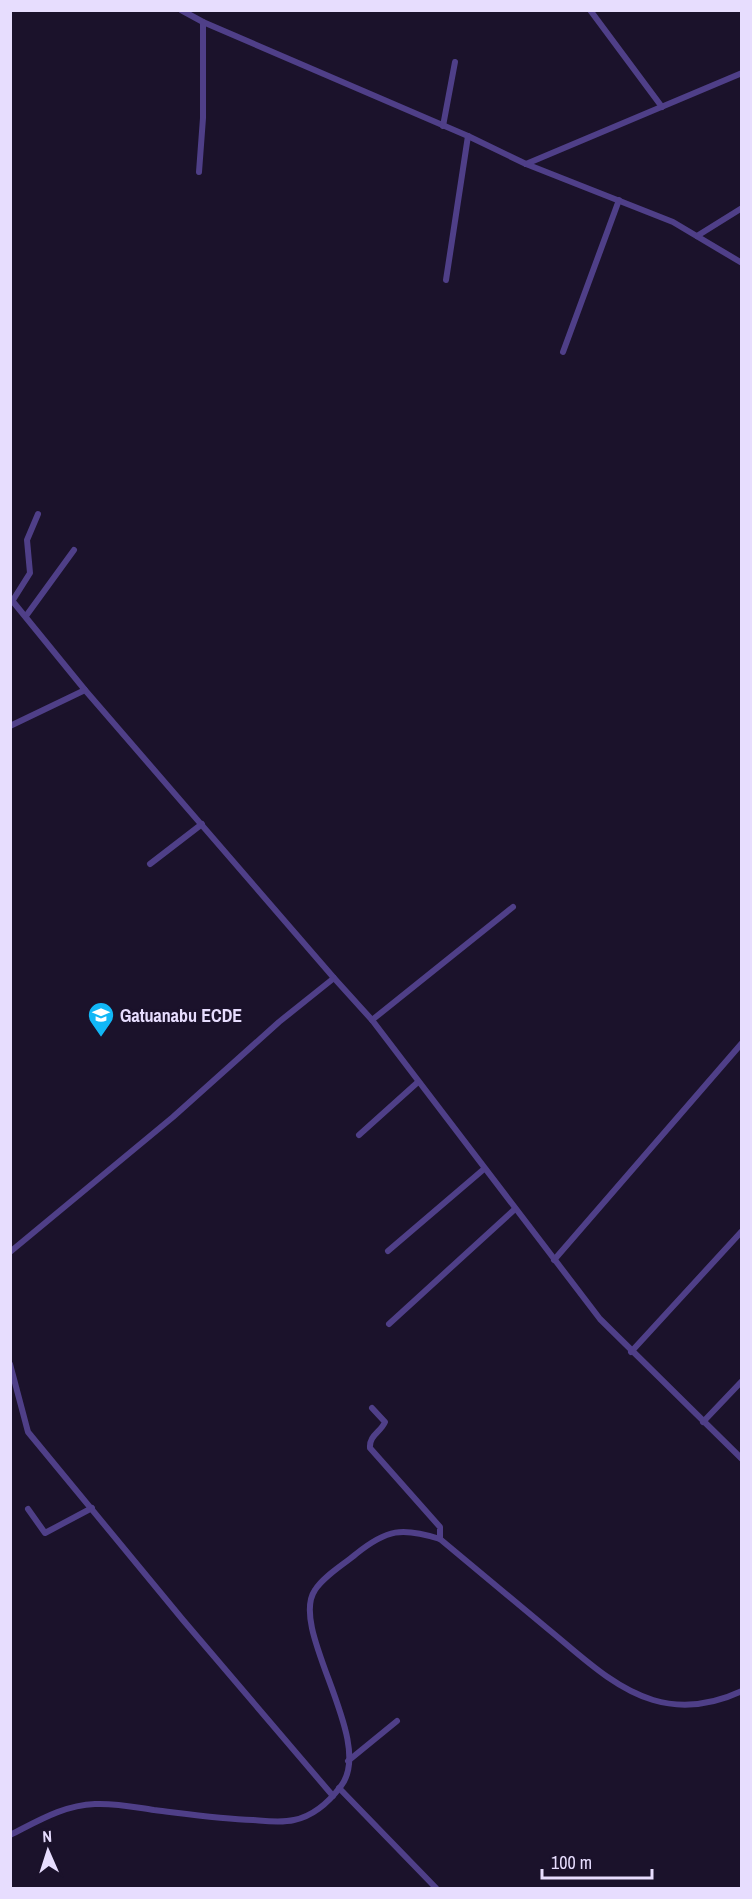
<svg xmlns="http://www.w3.org/2000/svg" width="752" height="1899" font-family="'Archivo Narrow',sans-serif">
	<style>
		.lines { fill: none; stroke-linecap: round; stroke-linejoin: round }
		.minor { stroke: #4f3f88; stroke-width: 6 }
		.labels { text-anchor: middle; dominant-baseline: central; stroke-width: 5; stroke-linejoin: round; paint-order: stroke }
		.poi-label { font-size: 18px; font-weight: bold; fill: #e7ddfe; stroke: #1b122b; text-anchor: start }
	</style>
	<rect width="100%" height="100%" fill="#1b122b"/>
	<g class="lines">
		<g class="minor">
			<polyline points="181,10 203,22 468,136 526,164 673,222 742,263"/>
			<polyline points="590,10 662,107"/>
			<polyline points="443,126 455,62"/>
			<polyline points="526,164 742,73"/>
			<polyline points="199,172 203,118 203,22"/>
			<polyline points="697,236 742,208"/>
			<polyline points="446,280 468,136"/>
			<polyline points="563,352 619,200"/>
			<polyline points="10,598 85,690 334,978 372,1020 600,1319 742,1459"/>
			<polyline points="13,600 30,573 27,540 38,514"/>
			<polyline points="26,616 74,550"/>
			<polyline points="10,726 85,690"/>
			<polyline points="150,864 202,824"/>
			<polyline points="372,1020 513,907"/>
			<polyline points="359,1135 418,1082"/>
			<polyline points="388,1251 484,1169"/>
			<polyline points="10,1252 173,1117 279,1022 334,978"/>
			<polyline points="554,1260 742,1043"/>
			<polyline points="389,1324 515,1209"/>
			<polyline points="631,1352 742,1231"/>
			<polyline points="10,1364 28,1432 183,1620 333,1796"/>
			<path d="M372,1408l13,14c-4,10 -16,13 -15,26l70,79v12"/>
			<polyline points="703,1422 742,1381"/>
			<polyline points="28,1509 45,1533 92,1508"/>
			<polyline points="348,1761 397,1721"/>
			<polyline points="339,1788 436,1888"/>
			<path d="M10,1835c28,-14 54,-30 85,-31 20,-1 39,3 59,6 33,4 66,9 99,10 13,1 28,3 41,0 20,-4 35,-18 47,-34 35,-45 -53,-157 -26,-196 9,-14 28,-25 41,-36 31,-25 46,-27 84,-15 36,30 72,60 108,90 32,26 65,59 105,71 30,9 61,4 89,-9"/>
		</g>
	</g>
	<defs>
		<g id="school-pin" transform="scale(1.35)"><path d="M0 17L-7.5 6A9.5 9.5 0 1 1 7.5 6Z" fill="#11b7f6" stroke="#1b122b"/><path d="M0-5L7-2L0 1L-7-2ZM-4 1L0 2.5L4 1V4Q0 6-4 4Z" fill="#fff"/></g>
	</defs>
	<g fill-rule="evenodd">
		<use href="#school-pin" x="101" y="1015"/>
	</g>
	<g class="labels">
		<g class="poi-label">
			<text x="120" y="1015">Gatuanabu ECDE</text>
		</g>
	</g>
	<rect width="752" height="1899" fill="none" stroke="#e7ddfe" stroke-width="24"/>
	<g transform="translate(48 1851) rotate(357)" stroke="#1b122b" stroke-width="4.5" paint-order="stroke">
	<path d="M0-4.5L10 22L0 15L-10 22Z" fill="#e7ddfe"/>
	<text y="-9" font-size="16" font-weight="bold" text-anchor="middle" fill="#e7ddfe">N</text>
	</g>
	<path d="M542 1869v9h110v-9" fill="none" stroke="#e7ddfe" stroke-width="3"/>
	<text x="551" y="1869" font-size="18" fill="#e7ddfe" stroke="#1b122b" stroke-width="4.5" paint-order="stroke">100 m</text>
</svg>
